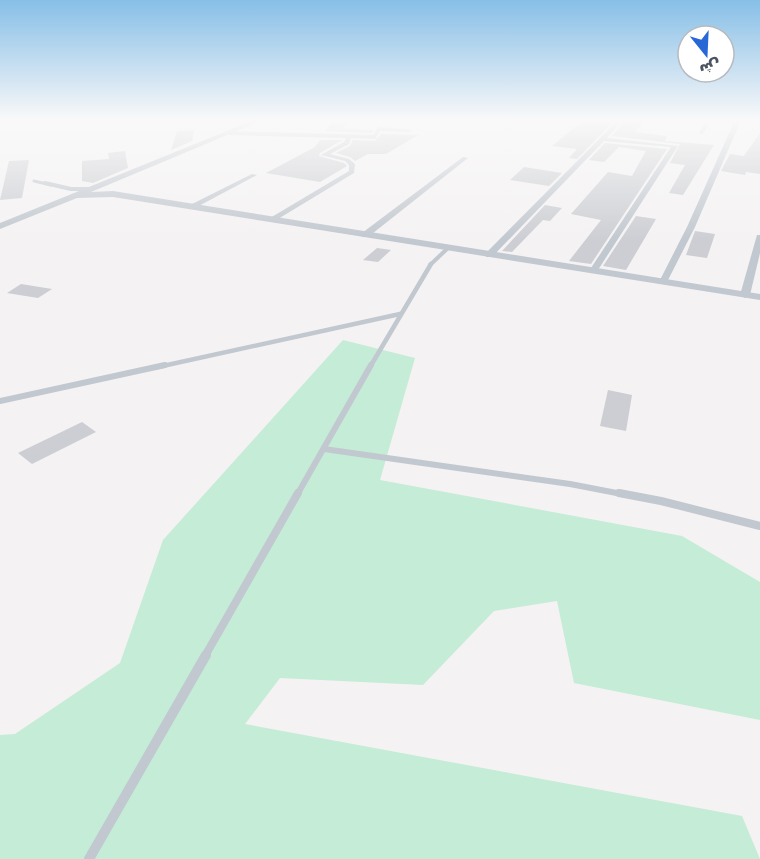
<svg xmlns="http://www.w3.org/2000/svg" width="760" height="859" font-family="'DejaVu Sans',Cairo,sans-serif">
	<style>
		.green { fill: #c5ecd7 }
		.building { fill: #ccced3 }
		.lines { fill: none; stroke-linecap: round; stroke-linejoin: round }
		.service-far5 { stroke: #c1c8cf; stroke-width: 3 }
		.service-far4 { stroke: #c1c8cf; stroke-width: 4 }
		.service-far3 { stroke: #c1c8cf; stroke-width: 4.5 }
		.service-far2 { stroke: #c1c8cf; stroke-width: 6 }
		.service-far1 { stroke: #c1c8cf; stroke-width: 8 }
		.service { stroke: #c1c8cf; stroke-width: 10 }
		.minor { fill: #c1c8cf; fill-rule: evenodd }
		.tertiary { fill: #c1c8cf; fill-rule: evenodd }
	</style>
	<rect width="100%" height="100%" fill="#f4f2f2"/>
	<polygon class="green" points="343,340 415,358 380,480 682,536 760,582 760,720 574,683 557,601 494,611 423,685 280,678 245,724 742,816 760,859 0,859 0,735 15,734 120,663 163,540"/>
	<g class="building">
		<polygon points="584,120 615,120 577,159 569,158 577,149 552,146"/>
		<polygon points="625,120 645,120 635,132 667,136 665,141 714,145 683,195 669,193 685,165 670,163 680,144 612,136"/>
		<polygon points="332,122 346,123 342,129 374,130 372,133 325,131"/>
		<polygon points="194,130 192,141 171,150 177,131"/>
		<polygon points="760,133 760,174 746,172 745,175 721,171 730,154 744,156"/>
		<polygon points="381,134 418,135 386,154 368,154 355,161 350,157 336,153 350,146 353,140 375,141"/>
		<polygon points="320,140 342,140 320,153 319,156 344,163 347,166 320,182 266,173 315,147"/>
		<polygon points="605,143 667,149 591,264 569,261 601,220 571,214 608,172 632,176 646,151 619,147 604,162 589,160"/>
		<polygon points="125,151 128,168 93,183 82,181 82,161 109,159 108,153"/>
		<polygon points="29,160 22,198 0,200 9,161"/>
		<polygon points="524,167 562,173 549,186 510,180"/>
		<polygon points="545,205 562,208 550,221 543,220 512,252 502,251"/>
		<polygon points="636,216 656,219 626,270 603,266"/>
		<polygon points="695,231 715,234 707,258 686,255"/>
		<polygon points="377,248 391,250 378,262 363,260"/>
		<polygon points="21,284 52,289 38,298 7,293"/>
		<polygon points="608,390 632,395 626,431 600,426"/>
		<polygon points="82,422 96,432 32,464 18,453"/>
	</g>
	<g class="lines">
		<polyline class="service-far5" points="34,181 51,185"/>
		<g class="service-far4">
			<polyline points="45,183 71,189 89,189"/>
			<polyline points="430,265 448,248"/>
		</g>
		<g class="service-far3">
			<polyline points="158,367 400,314"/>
			<polyline points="370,367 431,264"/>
		</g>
		<g class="service-far2">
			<polyline points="0,401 165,365"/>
			<polyline points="324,449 570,484 627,495"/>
			<polyline points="297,495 371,365"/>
		</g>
		<g class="service-far1">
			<polyline points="619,493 661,501 760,526"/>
			<polyline points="205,656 298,493"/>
		</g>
		<polyline class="service" points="89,859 206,655"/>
		<g class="minor">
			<polygon points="618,120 623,120 607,138 678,146 596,273 589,271 671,147 604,141 492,257 486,257 486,253"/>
			<polygon points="706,120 711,120 703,134 699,134"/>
			<polygon points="735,120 741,120 695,227 667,282 666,284 660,284 659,282 687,227"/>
			<polygon points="378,127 412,130 409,132 380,131 375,139 351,138 349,144 330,154 349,159 355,164 354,173 273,222 269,220 270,218 349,171 349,165 345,161 321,155 344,142 346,138 227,135 224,133 227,131 373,135"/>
			<polygon points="463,157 468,158 368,237 362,237 362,233"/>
			<polygon points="252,174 257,175 193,209 186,207"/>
			<polygon points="757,235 760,235 760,253 750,295 745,298 740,295"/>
		</g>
		<polygon class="tertiary" points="254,120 263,120 91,192 113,191 760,294 760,300 113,197 77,198 0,229 0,223"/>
	</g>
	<linearGradient id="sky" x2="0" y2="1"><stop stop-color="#87bfe7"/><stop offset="0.5" stop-color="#faf9f9"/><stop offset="1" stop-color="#faf9f9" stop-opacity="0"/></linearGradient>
	<rect width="760" height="241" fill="url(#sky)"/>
	<g transform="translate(706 54) rotate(162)"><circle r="28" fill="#ffffff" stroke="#b7babf" stroke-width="1.5"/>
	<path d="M0-4.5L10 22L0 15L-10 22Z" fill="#2a67d6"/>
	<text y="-9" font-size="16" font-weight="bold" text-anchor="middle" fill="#4b535e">ش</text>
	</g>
</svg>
